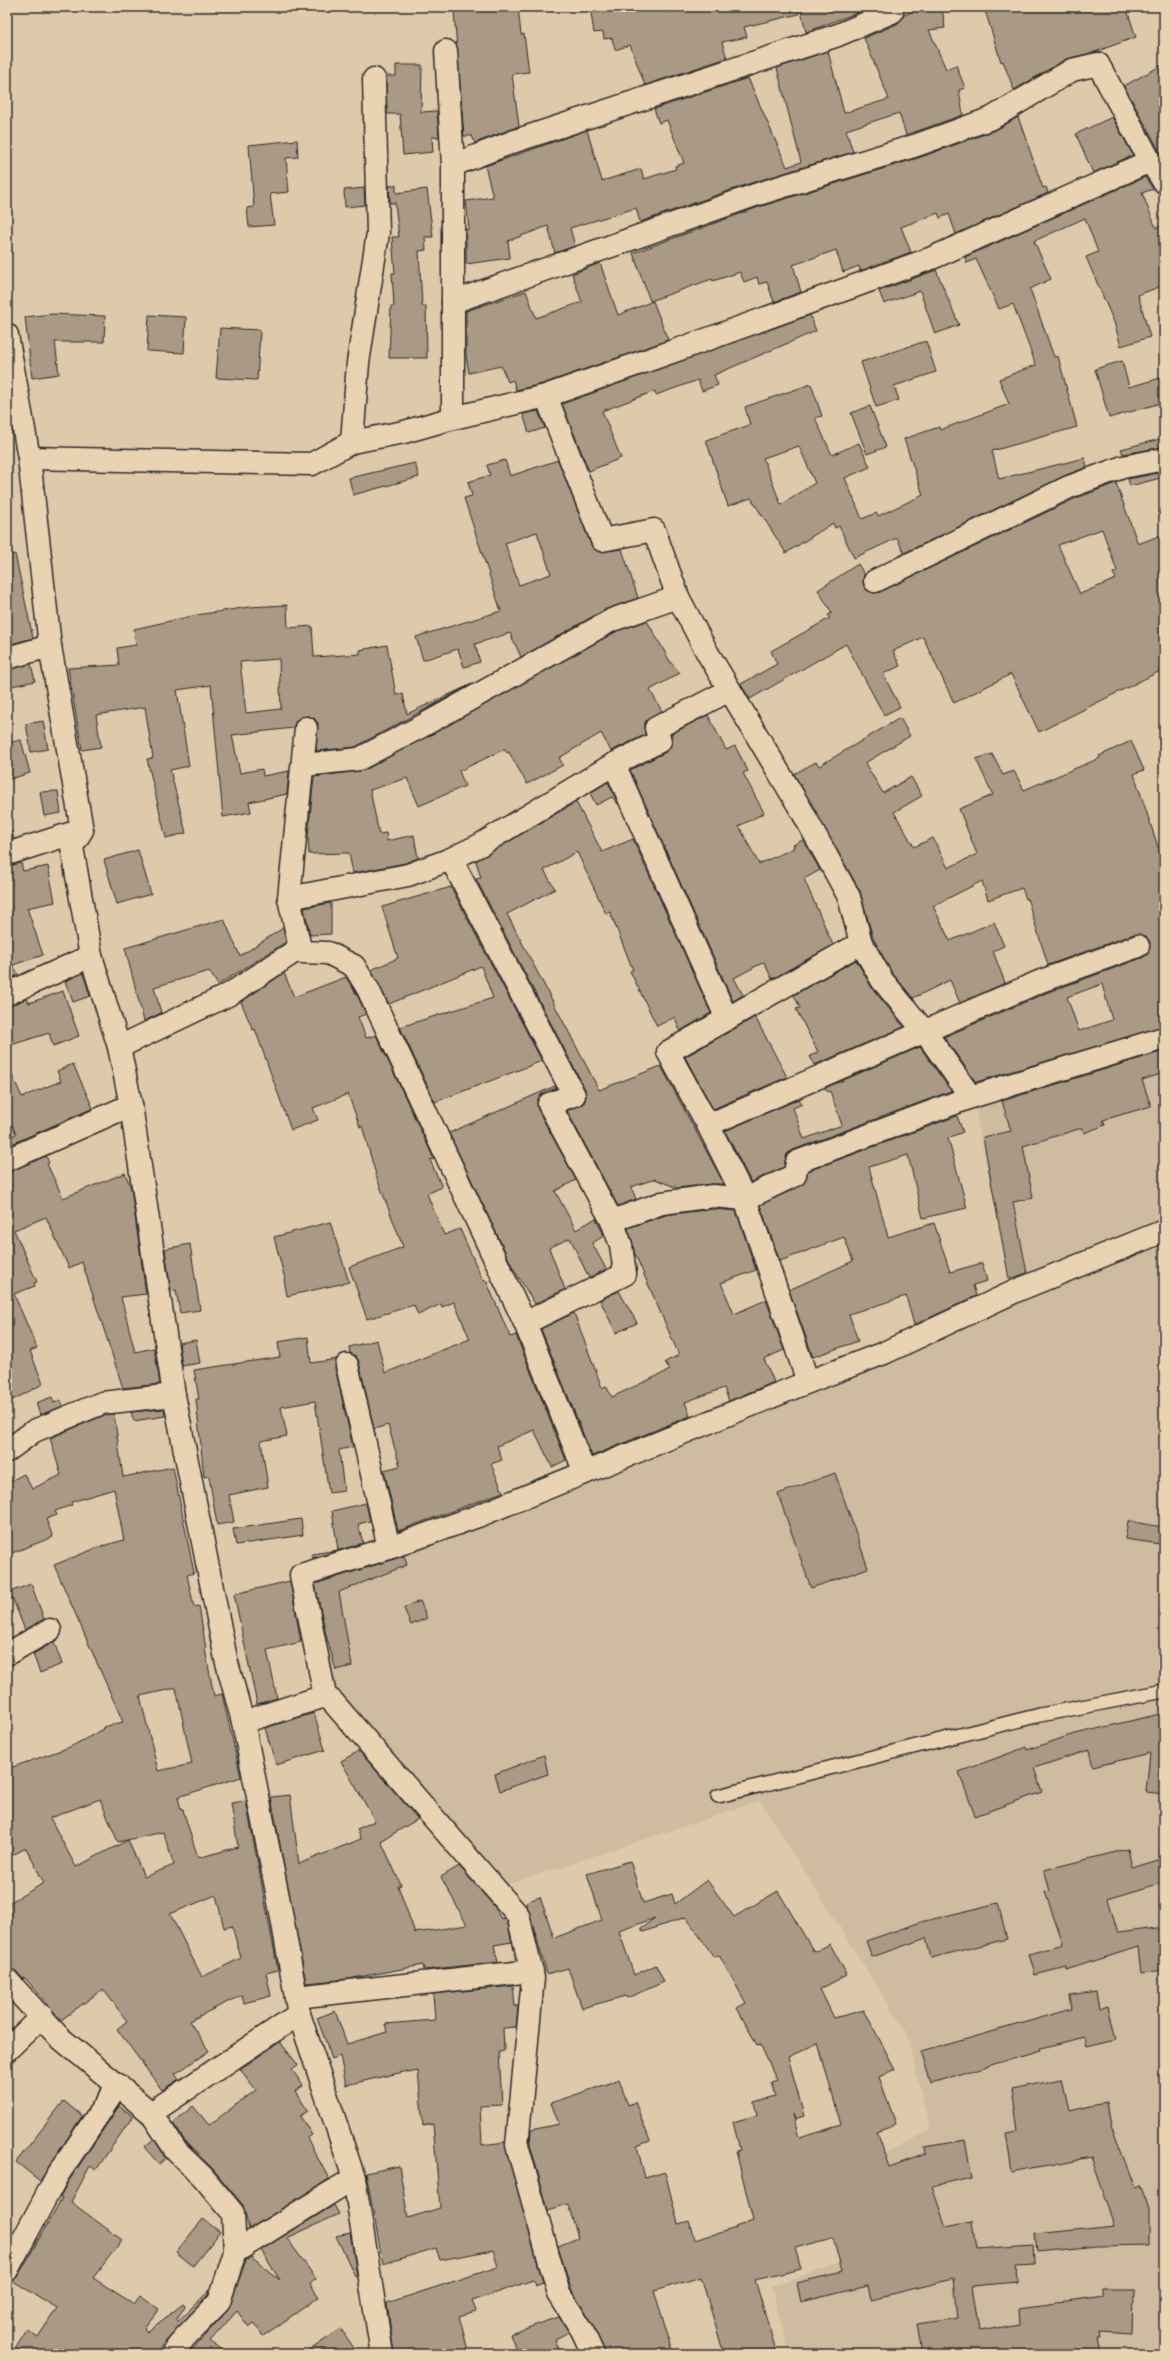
<svg xmlns="http://www.w3.org/2000/svg" width="1171" height="2361" font-family="'Shantell Sans',sans-serif">
	<style>
		.built { fill: #cfbba0 }
		.building { fill: #aa9a85; stroke: #2b2b2b; fill-rule: evenodd }
		.lines { fill: none; stroke-linecap: round; stroke-linejoin: round }
		.lane-casing { stroke: #2b2b2b; stroke-width: 16 }
		.street-casing { stroke: #2b2b2b; stroke-width: 25 }
		.lane { stroke: #ead3b3; stroke-width: 13 }
		.street { stroke: #ead3b3; stroke-width: 22 }
	</style>
	<rect width="100%" height="100%" fill="#dfc9ab"/>
	<filter id="ink" filterUnits="userSpaceOnUse"><feTurbulence type="fractalNoise" baseFrequency=".025" numOctaves="2"/><feDisplacementMap in="SourceGraphic" scale="8" xChannelSelector="R" yChannelSelector="G"/><feConvolveMatrix kernelMatrix="1 2 1 2 8 2 1 2 1" color-interpolation-filters="sRGB"/></filter>
	<g filter="url(#ink)">
		<polygon class="built" points="1164,1037 1164,2354 790,2354 771,2287 878,2250 860,2166 930,2130 906,2032 760,1801 500,1887 327,1691 305,1565 793,1392 1014,1300 974,1104"/>
		<g class="building">
			<polygon points="494,7 518,7 521,35 524,34 529,72 512,74 519,126 475,143 472,136 464,136 454,11"/>
			<polygon points="590,7 662,7 664,12 678,7 798,7 799,14 744,27 747,37 722,42 727,58 645,85 630,45 615,50 612,38 604,39 603,32 594,33"/>
			<polygon points="800,7 858,7 859,12 806,32"/>
			<polygon points="924,7 942,7 945,28 929,30 946,69 956,65 965,88 959,90 963,115 906,135 899,113 846,130 853,152 751,183 640,222 636,208 570,228 575,246 555,253 548,226 508,241 510,258 466,264 466,229 469,229 466,201 493,197 485,166 587,130 602,181 641,169 644,179 676,169 675,166 684,163 667,120 659,123 654,109 748,78 787,167 801,162 777,68 828,51 844,113 889,99 864,38 897,24 904,15"/>
			<polygon points="984,7 1126,7 1136,37 1095,52 1066,59 1014,90 1003,61 1001,62"/>
			<polygon points="1164,64 1164,159 1124,86"/>
			<polygon points="396,65 422,65 421,112 437,111 439,137 432,137 433,152 403,155 400,114 387,114 386,76 396,76"/>
			<polygon points="1018,117 1043,188 1046,187 1048,193 956,234 949,214 940,218 938,213 901,227 911,252 860,271 859,266 843,272 836,250 793,265 801,292 774,302 767,282 759,284 757,277 744,282 740,272 713,281 712,279 650,301 633,253 759,207 921,157 996,130"/>
			<polygon points="1112,117 1133,155 1093,173 1076,134"/>
			<polygon points="297,140 298,157 286,158 289,192 270,194 274,225 249,227 247,208 254,207 249,145"/>
			<path d="M1145,177l8,12 -11,4 14,35 8,-4v61l-26,10 12,42 -29,9 -7,-24 -28,-65 12,-5 -13,-34 -51,23 17,38 -21,10 24,68 4,-1 19,71 -85,24 7,28 86,-21 2,9 -23,9 -160,77 -7,-15 -43,20 -15,-32 -4,2 -2,-5 -47,30 -35,-55 -23,8 -22,-66 44,-15 -5,-18 66,-23 11,32 -7,2 17,37 27,-12 11,24 -25,11 17,41 14,-6 2,3 45,-21 -19,-56 35,-12 1,3 69,-26 -10,-25 37,-14 -23,-61 -14,5 -23,-50 -9,4 -2,-6zM799,446l16,37 -34,22 -18,-47z"/>
			<polygon points="396,185 396,193 427,189 433,237 425,237 426,250 419,251 422,306 426,306 427,358 389,358 391,306 394,306 392,273 395,273 392,237 399,237 395,203 390,203 389,186"/>
			<polygon points="364,188 365,205 345,207 344,190"/>
			<polygon points="600,263 618,315 653,301 668,340 542,384 516,390 513,380 508,382 501,366 469,373 466,355 466,311 526,291 536,318 582,302 572,274"/>
			<polygon points="936,270 959,325 935,334 920,291 884,304 879,291"/>
			<polygon points="52,314 105,316 104,342 55,342 59,374 32,378 25,317"/>
			<polygon points="149,315 186,317 184,353 147,351"/>
			<polygon points="810,315 816,331 714,375 718,385 702,391 698,380 656,395 655,391 602,411 621,458 589,471 562,404"/>
			<polygon points="220,328 260,330 257,380 216,378"/>
			<polygon points="926,341 936,372 894,386 899,400 876,407 861,362"/>
			<polygon points="1122,361 1129,387 1164,377 1164,402 1109,418 1095,369"/>
			<polygon points="870,406 886,447 867,454 851,413"/>
			<polygon points="538,411 545,428 529,433 523,414"/>
			<polygon points="1164,438 1164,447 1123,454 1121,449"/>
			<path d="M505,460l5,16 48,-16 33,85 8,7 23,-3 16,49 -32,11 -85,48 -11,-24 -35,11 5,18 -16,5 -6,-18 -35,11 -7,-23 85,-26 -37,-113 8,-2 -4,-14 22,-7 -3,-10zM537,532l14,42 -32,11 -14,-42z"/>
			<polygon points="415,463 419,477 353,495 349,478"/>
			<polygon points="1164,472 1164,477 1130,486 1128,479"/>
			<path d="M1116,483l22,61 26,-10v135l-125,63 -28,-58 -57,29 -31,-66 -30,14 7,15 -17,8 17,33 -16,8 -38,-71 -96,55 -9,-14v-1l36,-20 -6,-13 59,-33 -2,-3 4,-2 -14,-23 40,-26 6,10 -1,6 1,7 10,6 6,-1 194,-93zM1102,529l15,42 -4,2 3,6 -36,15 -22,-49z"/>
			<polygon points="15,554 33,638 7,645 7,555"/>
			<path d="M287,605l1,23 24,-2 2,31 46,-3v-4l27,-5 9,50 7,-1 4,20 65,-30 -117,63 -39,4 2,-28 -4,-5 -7,-2 -11,4 -3,8 -61,7 8,38 22,-4 1,7 26,-5 -2,23 -38,8 2,10 -28,5 -12,-132 -34,5 12,76 -19,4 16,63 -20,5 -19,-79 6,-1 -8,-51 -49,8 5,32 -19,3 -14,-82 51,-3 -2,-17 19,-3 -2,-16 63,-14 52,-8zM279,659l2,50 -35,4 -6,-51z"/>
			<polygon points="647,621 671,663 680,673 650,690 662,711 646,721 644,726 645,735 611,751 601,733 559,758 563,765 527,784 509,752 507,753 505,749 459,771 465,786 419,806 407,778 370,790 379,834 386,833 387,841 414,835 418,858 405,863 353,873 349,853 309,854 308,836 314,777 365,770 617,631"/>
			<polygon points="31,664 35,681 7,687 7,670"/>
			<polygon points="708,715 726,750 735,746 748,771 743,773 764,813 739,826 759,864 794,848 793,845 803,840 820,870 804,879 833,945 772,979 764,962 734,978 743,995 733,1001 630,770 666,752 672,743 671,734"/>
			<path d="M900,718l10,18 -45,27 18,30 28,-16 11,19 -28,16 20,35 19,-9 15,30 29,-14 -18,-45 34,-14 -17,-36 16,-5 11,21 11,-4 10,19 76,-32 -1,-2 32,-15 13,29 -10,4 30,91v161l-188,56 -32,-45 102,-44 96,-35 6,-4 2,-12 -4,-6 -12,-2 -86,31 -21,-67 -1,1 -4,-11 -34,12 -6,-19 -49,25 17,35 44,-19 10,24 -11,5 12,32 -45,20 -10,-23 -37,18 -21,-25 -19,-35 -13,-47 -66,-117 22,-12 3,4zM1102,984l10,36 -33,11 -12,-34z"/>
			<polygon points="43,721 48,749 31,752 26,724"/>
			<polygon points="21,740 30,773 7,780 7,743"/>
			<polygon points="608,782 618,804 612,797 596,805 590,793"/>
			<polygon points="58,791 61,813 44,816 40,792"/>
			<polygon points="576,802 602,852 633,839 711,1013 680,1031 675,1017 657,1026 630,971 633,970 610,912 606,914 577,852 544,870 555,889 507,914 599,1090 661,1066 724,1184 711,1184 677,1188 655,1179 631,1187 636,1199 618,1206 567,1111 584,1103 586,1097 585,1089 476,879 481,878 476,861"/>
			<polygon points="12,832 14,839 7,841 7,833"/>
			<polygon points="138,850 151,894 117,904 104,860"/>
			<polygon points="21,863 23,871 48,866 55,902 27,908 43,955 13,965 18,975 7,980 7,866"/>
			<polygon points="451,887 542,1061 435,1102 400,1027 493,998 481,966 389,1004 371,970 398,958 382,907"/>
			<polygon points="331,903 331,934 310,935 304,908"/>
			<polygon points="224,919 240,956 283,928 286,942 218,985 209,971 154,987 161,1013 144,1021 125,948"/>
			<polygon points="856,960 872,988 904,1027 814,1065 810,1056 818,1052 796,1009 800,1008 794,995"/>
			<polygon points="83,973 90,996 73,1002 65,981"/>
			<polygon points="284,973 294,997 346,977 357,995 366,1014 358,1017 366,1038 376,1035 434,1159 430,1160 442,1187 427,1194 444,1235 460,1229 483,1281 486,1280 510,1337 516,1335 566,1460 552,1467 534,1430 497,1446 502,1460 491,1464 503,1492 398,1531 384,1470 400,1466 388,1425 374,1429 359,1362 356,1356 350,1353 349,1347 377,1340 385,1373 470,1339 454,1302 442,1307 441,1304 418,1315 414,1305 367,1319 349,1267 403,1247 377,1178 362,1126 360,1127 348,1094 313,1108 318,1120 291,1130 255,1029 253,1030 241,1002"/>
			<polygon points="63,991 79,1036 53,1046 49,1033 11,1045 7,1032 7,1006 27,998 29,1003"/>
			<polygon points="755,1017 787,1077 713,1109 685,1057"/>
			<polygon points="920,1047 951,1091 793,1150 787,1154 784,1167 751,1182 725,1131 799,1099 802,1104 793,1108 804,1139 842,1125 830,1091 828,1092 825,1088"/>
			<polygon points="1164,1051 1164,1073 1142,1080 1151,1106 1103,1120 1105,1125 1084,1133 1082,1128 1023,1146 1033,1198 1013,1202 1027,1273 1009,1279 983,1137 1011,1131 1002,1101"/>
			<polygon points="7,1064 22,1097 61,1081 57,1071 73,1064 93,1108 7,1146 7,1138 16,1134 7,1114"/>
			<polygon points="555,1086 556,1088 539,1097 537,1103 538,1110 576,1180 555,1191 576,1230 596,1218 604,1236 592,1243 606,1269 589,1278 570,1238 549,1248 565,1289 535,1304 513,1268 449,1133"/>
			<polygon points="957,1116 963,1132 948,1138 967,1208 923,1218 908,1155 869,1167 888,1237 934,1223 950,1272 982,1263 987,1281 973,1285 976,1296 914,1325 906,1296 849,1314 858,1341 813,1357 789,1290 853,1261 844,1237 780,1261 760,1205 801,1186 805,1182 808,1171"/>
			<polygon points="46,1156 49,1163 47,1164 63,1198 125,1173 131,1188 146,1294 121,1297 135,1352 154,1348 160,1384 123,1388 82,1262 69,1268 46,1217 14,1230 37,1282 34,1283 35,1286 14,1294 37,1348 30,1351 43,1384 7,1403 7,1172"/>
			<polygon points="713,1209 736,1211 756,1270 721,1283 734,1314 766,1300 784,1350 764,1359 774,1382 729,1401 724,1388 685,1402 690,1416 592,1456 541,1329 574,1313 602,1388 606,1386 612,1397 670,1370 665,1362 679,1355 635,1254 628,1228 666,1215"/>
			<polygon points="330,1222 349,1282 287,1296 284,1279 285,1279 274,1237"/>
			<polygon points="190,1244 200,1310 180,1313 176,1290 171,1291 165,1249"/>
			<polygon points="619,1291 637,1323 616,1333 600,1300"/>
			<polygon points="308,1337 311,1363 337,1359 335,1368 353,1447 339,1450 344,1491 329,1493 315,1401 281,1407 287,1436 261,1441 268,1487 229,1495 234,1522 217,1525 209,1476 204,1477 196,1399 199,1399 194,1370 280,1357 278,1342"/>
			<polygon points="196,1340 200,1363 182,1366 179,1343"/>
			<polygon points="52,1397 54,1403 61,1400 63,1406 40,1415 36,1403"/>
			<polygon points="164,1409 165,1416 134,1421 131,1412"/>
			<path d="M114,1414l9,63 50,-10 21,106 -7,2 7,32 5,-1 7,43h-1l9,47 8,-2 19,83 -63,20 3,13h2l15,48 40,-11 -7,-44 15,-2 32,169 -12,3 5,23 -27,7 -2,-8 -53,26 20,30 -34,23 4,5 -17,11 -45,-61 10,-8 -24,-32 -42,31 -36,-42 -2,1 -7,-8 -9,-3v-64l37,-21 -18,-35 -19,10v-89l63,-22 34,-18 -1,-2 20,-5 -69,-157 45,-18 25,-7 -10,-51 -43,13 1,3 -17,6 2,4 -11,4 7,18 -46,18v-72l17,-9 8,15 29,-14 -11,-37 55,-23zM176,1688l16,76 -34,7 -18,-75zM100,1799l18,43 45,-10 11,33 -30,12 -16,-37 -52,27 -26,-49zM216,1895l8,33 8,-2 9,32 -39,19 -32,-63z"/>
			<polygon points="835,1473 868,1568 811,1588 778,1494"/>
			<polygon points="366,1503 370,1521 358,1524 363,1543 313,1558 312,1554 338,1550 332,1511"/>
			<polygon points="301,1519 303,1535 236,1545 233,1529"/>
			<polygon points="1128,1521 1162,1527 1160,1544 1125,1539"/>
			<polygon points="404,1556 407,1565 339,1592 352,1666 336,1670 326,1635 315,1584"/>
			<polygon points="290,1581 301,1642 267,1650 277,1698 257,1704 234,1594"/>
			<polygon points="31,1584 44,1619 25,1630 10,1592"/>
			<polygon points="420,1601 427,1618 411,1625 404,1608"/>
			<polygon points="54,1642 62,1664 40,1673 33,1654"/>
			<polygon points="314,1713 325,1750 276,1765 265,1728"/>
			<polygon points="1164,1713 1164,1794 1146,1792 1150,1753 1093,1767 1089,1750 1034,1768 1042,1792 975,1816 959,1772 1026,1747 1027,1750 1071,1735"/>
			<polygon points="359,1751 418,1819 381,1841 401,1885 398,1886 415,1933 467,1925 441,1877 459,1866 494,1906 501,1919 504,1918 507,1921 512,1942 494,1945 498,1962 424,1970 423,1965 348,1979 306,1983 271,1797 290,1795 299,1864 361,1839 357,1829 375,1821 341,1761"/>
			<polygon points="544,1755 548,1774 500,1791 495,1774"/>
			<polygon points="1128,1849 1132,1868 1158,1860 1164,1882 1108,1899 1118,1933 1164,1927 1164,1970 1141,1973 1138,1947 1066,1970 1066,1967 1035,1975 1029,1954 1063,1944 1045,1892 1050,1891 1044,1870"/>
			<path d="M630,1861l13,42 29,-9 3,10 32,-24 27,37 44,-26 36,61 16,-8 17,31 -27,14 14,29 30,-8 31,59 -16,8 17,47 -20,7 13,36 37,-13 -1,-7 40,-7 7,38 -40,9 14,40 26,-5 4,27 57,-4 1,20 -18,1 1,16 -45,4 7,44 42,-7 -1,-15 84,-11v-8h30l-1,45 -36,-2 1,6h-3l3,16h-176l-5,-30 41,-6 -4,-39 -83,20 -3,-13 -67,16 -4,-19 45,-11 -9,-34 -38,10 6,21 -46,11 22,74h-53l-23,-77 -47,14 20,63h-69l-12,-29 -22,-36 -13,-43 20,-8 -10,-34 -20,6 -18,-66 1,-14 28,-6 -8,-21 68,-23 9,25 7,-3 15,39 -13,5 8,32 20,-6 13,52 11,-3 5,19 42,-12 -1,-2 18,-6 -17,-69 4,-1 -7,-28 24,-7 -3,-13 21,-6 -4,-14 6,-2 -17,-36 -3,1 -20,-37 9,-5 -27,-48 -5,2 -28,-40 -43,15 -2,-4 14,-10 -36,13 15,44 22,-10 8,17 -37,16 -1,-2 -44,12 -14,-40 -21,6 -21,-72 14,-5 14,41 48,-18 -15,-46zM818,2043l23,82 -42,13 -6,-24 2,5 9,-3 -16,-59z"/>
			<polygon points="998,1903 1007,1939 931,1958 926,1938 872,1957 866,1941 921,1922"/>
			<polygon points="513,1986 515,2006 518,2006 516,2027 503,2028 504,2051 499,2052 502,2105 480,2106 482,2145 505,2142 543,2283 535,2286 533,2280 472,2301 476,2311 459,2316 469,2354 394,2354 387,2303 498,2267 493,2250 440,2260 436,2248 383,2264 366,2173 399,2166 408,2218 440,2208 433,2124 423,2126 418,2071 408,2073 408,2071 346,2085 340,2056 332,2059 317,2018 335,2011 347,2044 387,2032 385,2024 435,2020 433,1994"/>
			<polygon points="1096,1992 1099,2009 1108,2006 1116,2039 1087,2046 1085,2037 1040,2048 1041,2050 931,2083 921,2052 1072,2009 1070,1996"/>
			<polygon points="280,2042 298,2065 292,2069 303,2086 295,2091 308,2111 300,2116 312,2135 307,2138 329,2179 249,2229 243,2205 213,2169 187,2144 173,2123 193,2106 209,2125 256,2090 240,2069"/>
			<polygon points="1061,2079 1068,2110 1107,2102 1111,2125 1135,2188 1140,2186 1149,2209 1149,2245 1099,2246 1037,2252 1035,2233 1115,2225 1091,2157 1012,2172 1006,2133 1018,2131 1012,2089"/>
			<polygon points="64,2101 82,2116 40,2181 16,2162"/>
			<polygon points="119,2106 133,2116 96,2170 90,2166 71,2202 122,2240 93,2278 134,2304 140,2296 159,2309 144,2328 147,2332 183,2304 185,2306 176,2320 178,2321 210,2290 208,2295 154,2354 12,2354 27,2330 38,2337 57,2308 13,2281 18,2276 62,2198 60,2197 68,2182"/>
			<polygon points="154,2139 166,2158 159,2164 144,2147"/>
			<polygon points="334,2205 339,2214 287,2238 316,2279 310,2284 319,2297 263,2336 254,2323 249,2327 237,2311 210,2341 226,2354 188,2354 228,2310 246,2260 251,2257 280,2280 261,2250"/>
			<polygon points="203,2219 220,2232 193,2266 176,2252"/>
			<polygon points="350,2233 357,2275 355,2276 336,2236"/>
			<polygon points="559,2317 569,2332 555,2339 561,2354 517,2354 510,2334"/>
			<polygon points="341,2329 358,2354 304,2354"/>
		</g>
		<g class="lines">
			<g class="lane-casing">
				<polyline id="lane" points="718,1796 1040,1715 1164,1691"/>
			</g>
			<g class="street-casing">
				<g id="street">
					<polyline points="446,51 453,165 453,418"/>
					<polyline points="453,165 515,141 838,35 892,12 892,7"/>
					<polyline points="453,302 755,195 917,145 992,118 1072,70 1098,64 1150,161 1164,182"/>
					<polyline points="7,335 29,458 50,646 82,830 72,847 91,956 119,1047 131,1105 174,1395 226,1659 243,1722 280,1907 299,2014 354,2178 382,2354"/>
					<polyline points="546,396 602,540 654,530 678,597 707,652 802,811 849,897 861,943 882,980 925,1032 971,1097"/>
					<polyline points="352,442 358,363 378,233 374,79"/>
					<polyline points="29,458 312,464 352,442 404,432 453,418 546,396 711,338 932,258 1150,161"/>
					<polyline points="875,581 1069,487 1123,467 1164,459"/>
					<polyline points="7,658 50,646"/>
					<polyline points="614,764 727,1019"/>
					<polyline points="304,765 359,759 424,725 612,620 678,597"/>
					<polyline points="7,854 82,830"/>
					<polyline points="451,859 574,1095 549,1104 612,1221 621,1245 625,1274 525,1323"/>
					<polyline points="289,898 408,875 451,859 480,845 614,764 660,741 656,728 730,690"/>
					<polyline points="300,948 289,898 306,728"/>
					<polyline points="7,994 91,956"/>
					<polyline points="119,1047 230,994 300,948 301,952 328,953 354,966 368,989 525,1323 585,1473"/>
					<polyline points="708,1125 1041,981 1138,946"/>
					<polyline points="7,1160 131,1105"/>
					<polyline points="612,1221 662,1203 713,1196 745,1199 795,1175 797,1162 971,1097 1164,1038"/>
					<polyline points="347,1365 389,1548"/>
					<polyline points="808,1382 745,1199 708,1125 668,1052 861,943"/>
					<polyline points="7,1451 34,1431 102,1403 174,1395"/>
					<polyline points="7,1654 50,1630"/>
					<polyline points="243,1722 325,1696"/>
					<polyline points="7,1980 59,2037 151,2113 177,2152 203,2177 233,2213 235,2252 219,2302 185,2337 172,2354"/>
					<polyline points="296,1997 532,1971"/>
					<polyline points="7,2050 42,2016"/>
					<polyline points="151,2113 299,2014"/>
					<polyline points="235,2252 354,2178"/>
					<polyline points="7,2270 57,2176 118,2085"/>
					<polyline points="593,2354 582,2330 559,2294 517,2145 533,1978 518,1915 332,1701 325,1696 301,1575 389,1548 478,1516 808,1382 884,1353 1018,1290 1164,1231"/>
				</g>
			</g>
			<use href="#lane" class="lane"/>
			<use href="#street" class="street"/>
		</g>
	</g>
	<rect width="1171" height="2361" fill="none" stroke="#ead3b3" stroke-width="24"/>
	<rect x="12" y="12" width="1147" height="2337" fill="none" stroke="#2b2b2b" stroke-width="1.5" filter="url(#ink)"/>
</svg>
